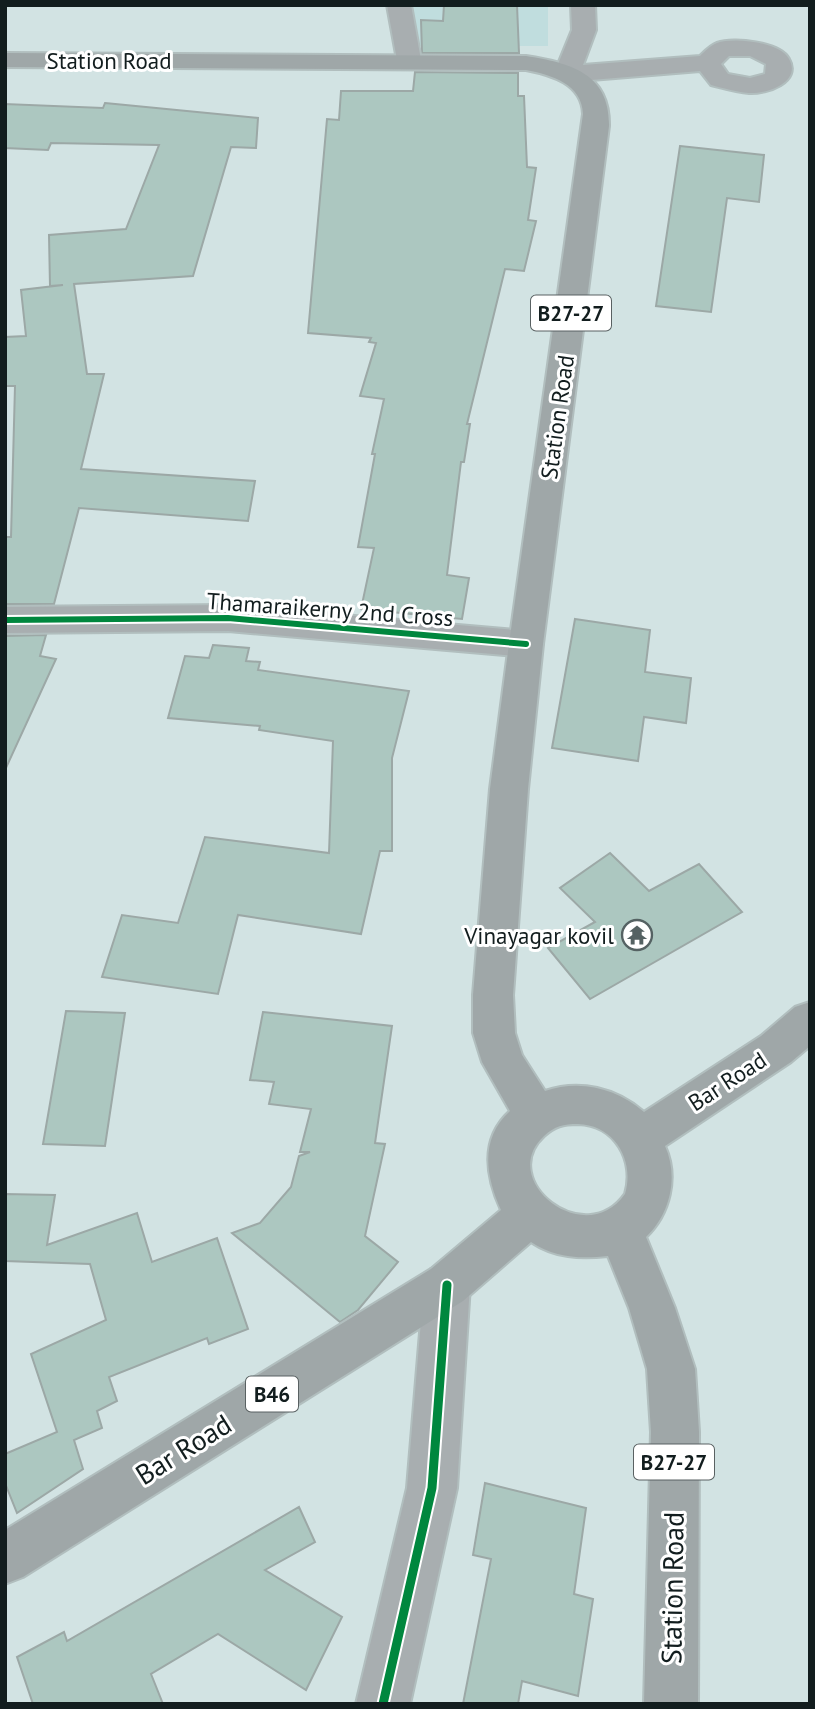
<svg xmlns="http://www.w3.org/2000/svg" width="815" height="1709" font-family="'PT Sans',sans-serif">
	<style>
		.built { fill: #c0ddde }
		.building { fill: #acc7c0; stroke: #9ca8a6; stroke-width: 2 }
		.lines { fill: none; stroke-linecap: round; stroke-linejoin: round }
		.minor-casing { stroke: #b1bebe; stroke-width: 4 }
		.major-casing { stroke: #b1bebe; stroke-width: 4 }
		.minor { fill: #a8aeb0; fill-rule: evenodd }
		.major { fill: #9fa7a8; fill-rule: evenodd }
		.cycleway-far1-casing { stroke: #fff; stroke-width: 10 }
		.cycleway-casing { stroke: #fff; stroke-width: 13 }
		.cycleway-far1 { stroke: #00873e; stroke-width: 6 }
		.cycleway { stroke: #00873e; stroke-width: 9 }
		.labels { text-anchor: middle; dominant-baseline: central; stroke-width: 6; stroke-linejoin: round; paint-order: stroke }
		.shield { fill: #fff; stroke: #596162; stroke-width: 2 }
		.shield-label { font-size: 21px; font-weight: bold; fill: #121d1e }
		.street-label { font-size: 23px; fill: #121d1e; stroke: #fff }
		.poi-label { font-size: 23px; fill: #121d1e; stroke: #fff; text-anchor: end }
		.near-street-label { font-size: 28px; fill: #121d1e; stroke: #fff }
	</style>
	<rect width="100%" height="100%" fill="#d2e3e3"/>
	<polygon class="built" points="408,5 548,5 548,46 415,46"/>
	<g class="building">
		<polygon points="444,5 517,5 519,53 422,53 421,20 443,21"/>
		<polygon points="415,72 518,73 518,96 524,96 527,167 536,168 528,220 536,221 524,271 505,269 467,424 470,424 464,462 461,462 447,575 469,578 462,619 361,609 374,548 358,547 375,454 372,454 384,399 360,396 376,343 369,342 371,338 308,333 327,119 339,120 341,91 413,91"/>
		<polygon points="105,103 258,118 256,148 231,147 193,276 74,284 87,374 104,374 81,469 255,481 248,521 79,508 54,604 5,604 5,537 11,537 15,386 5,386 5,337 26,336 21,290 63,285 50,286 49,235 126,229 159,145 51,143 48,150 5,148 5,104 103,108"/>
		<polygon points="680,146 764,155 759,202 727,198 711,312 656,306"/>
		<polygon points="575,619 650,630 645,672 691,678 686,723 644,717 638,761 552,748"/>
		<polygon points="46,635 40,656 56,659 5,770 5,636"/>
		<polygon points="213,645 249,648 246,661 260,662 258,670 409,691 392,758 392,851 380,851 361,934 238,915 218,994 102,977 122,915 178,923 205,837 329,853 333,741 259,730 260,726 168,718 185,656 209,658"/>
		<polygon points="610,853 649,891 699,864 742,912 590,999 548,948 595,922 560,888"/>
		<polygon points="66,1011 125,1013 105,1146 43,1144"/>
		<polygon points="263,1012 392,1026 375,1143 385,1144 365,1236 398,1262 358,1310 340,1322 232,1233 260,1223 291,1187 299,1156 310,1152 300,1152 311,1109 269,1104 274,1082 250,1080"/>
		<polygon points="5,1194 55,1195 47,1245 137,1213 152,1262 217,1238 248,1329 209,1344 207,1338 109,1377 117,1401 97,1411 102,1428 74,1440 83,1469 17,1513 5,1483 5,1454 57,1432 31,1354 106,1320 90,1264 5,1261"/>
		<polygon points="485,1483 586,1508 574,1594 593,1599 578,1696 522,1681 518,1704 463,1704 491,1559 473,1555"/>
		<polygon points="299,1507 315,1542 265,1570 342,1617 306,1690 218,1634 151,1674 163,1704 33,1704 17,1657 64,1632 67,1641"/>
	</g>
	<g class="lines">
		<g class="minor-casing">
			<g id="minor">
				<polygon points="387,5 411,5 421,60 418,65 400,65 397,60"/>
				<path d="M571,5h24l1,25 -13,35 117,-9c5,-5 11,-11 17,-13 17,-6 63,-1 72,16 13,23 -22,35 -40,34 -13,-1 -26,-5 -38,-8l-11,-14 -133,11 -9,-3 -4,-5 18,-44zM729,56h21l16,8 -1,10 -15,4 -22,-4 -7,-10z"/>
				<polygon points="228,605 526,631 538,635 543,644 538,653 526,657 228,631 5,633 5,607"/>
				<polygon points="447,1263 463,1269 470,1285 457,1488 410,1704 356,1704 407,1488 424,1285 431,1269"/>
			</g>
		</g>
		<g class="major-casing">
			<path id="major" d="M5,53l521,3c44,7 84,17 83,70l-66,518 -15,145 -15,206 2,38 7,22 23,36c35,-12 71,-3 99,21l117,-76 34,-29 15,-5v44l-19,16 -126,84c14,31 5,68 -19,91l29,71 20,61 4,63 -1,272h-54l7,-272 -4,-63 -18,-61 -21,-52c-28,3 -53,2 -77,-14l-68,59 -440,276 -18,7v-54l426,-261 70,-59c-15,-33 -22,-71 9,-99l-28,-49 -9,-29v-38l17,-206 19,-145 74,-530c-1,-30 -31,-39 -57,-44l-521,-3zM578,1124c37,1 57,37 47,70 -40,57 -129,-14 -81,-58 11,-10 19,-12 34,-12z"/>
		</g>
		<use href="#minor" class="minor"/>
		<use href="#major" class="major"/>
		<g class="cycleway-far1-casing">
			<polyline id="cycleway-far1" points="5,620 228,618 526,644"/>
		</g>
		<g class="cycleway-casing">
			<polyline id="cycleway" points="383,1704 432,1488 447,1285"/>
		</g>
		<use href="#cycleway-far1" class="cycleway-far1"/>
		<use href="#cycleway" class="cycleway"/>
	</g>
	<defs>
		<g id="temple-ring" transform="scale(1.575)"><circle r="9.5" fill="#fff" stroke="#556263" stroke-width="1.5"/><path d="M0-6L5-2H3V0L6.5 2.5H4V6H1.5V3h-3V6H-4V2.5H-6.5L-3 0V-2H-5Z" fill="#556263"/></g>
	</defs>
	<g fill-rule="evenodd">
		<use href="#temple-ring" x="637" y="935"/>
	</g>
	<g class="labels">
		<g class="shield">
			<rect x="531" y="295.5" width="80" height="35" rx="5"/>
			<rect x="246" y="1376.5" width="52" height="35" rx="5"/>
			<rect x="634" y="1444.5" width="80" height="35" rx="5"/>
		</g>
		<g class="shield-label">
			<text x="571" y="313">B27-27</text>
			<text x="272" y="1394">B46</text>
			<text x="674" y="1462">B27-27</text>
		</g>
		<g class="street-label">
			<text x="109" y="60">Station Road</text>
			<text transform="translate(557 417) rotate(-82)">Station Road</text>
			<text transform="translate(330 609) rotate(4)">Thamaraikerny 2nd Cross</text>
			<text transform="translate(727 1081) rotate(-33)">Bar Road</text>
		</g>
		<g class="poi-label">
			<text x="614" y="935">Vinayagar kovil</text>
		</g>
		<g class="near-street-label">
			<text transform="translate(183 1449) rotate(-32)">Bar Road</text>
			<text transform="translate(672 1588) rotate(-89)">Station Road</text>
		</g>
	</g>
	<rect width="815" height="1709" fill="none" stroke="#121d1e" stroke-width="14"/>
</svg>
